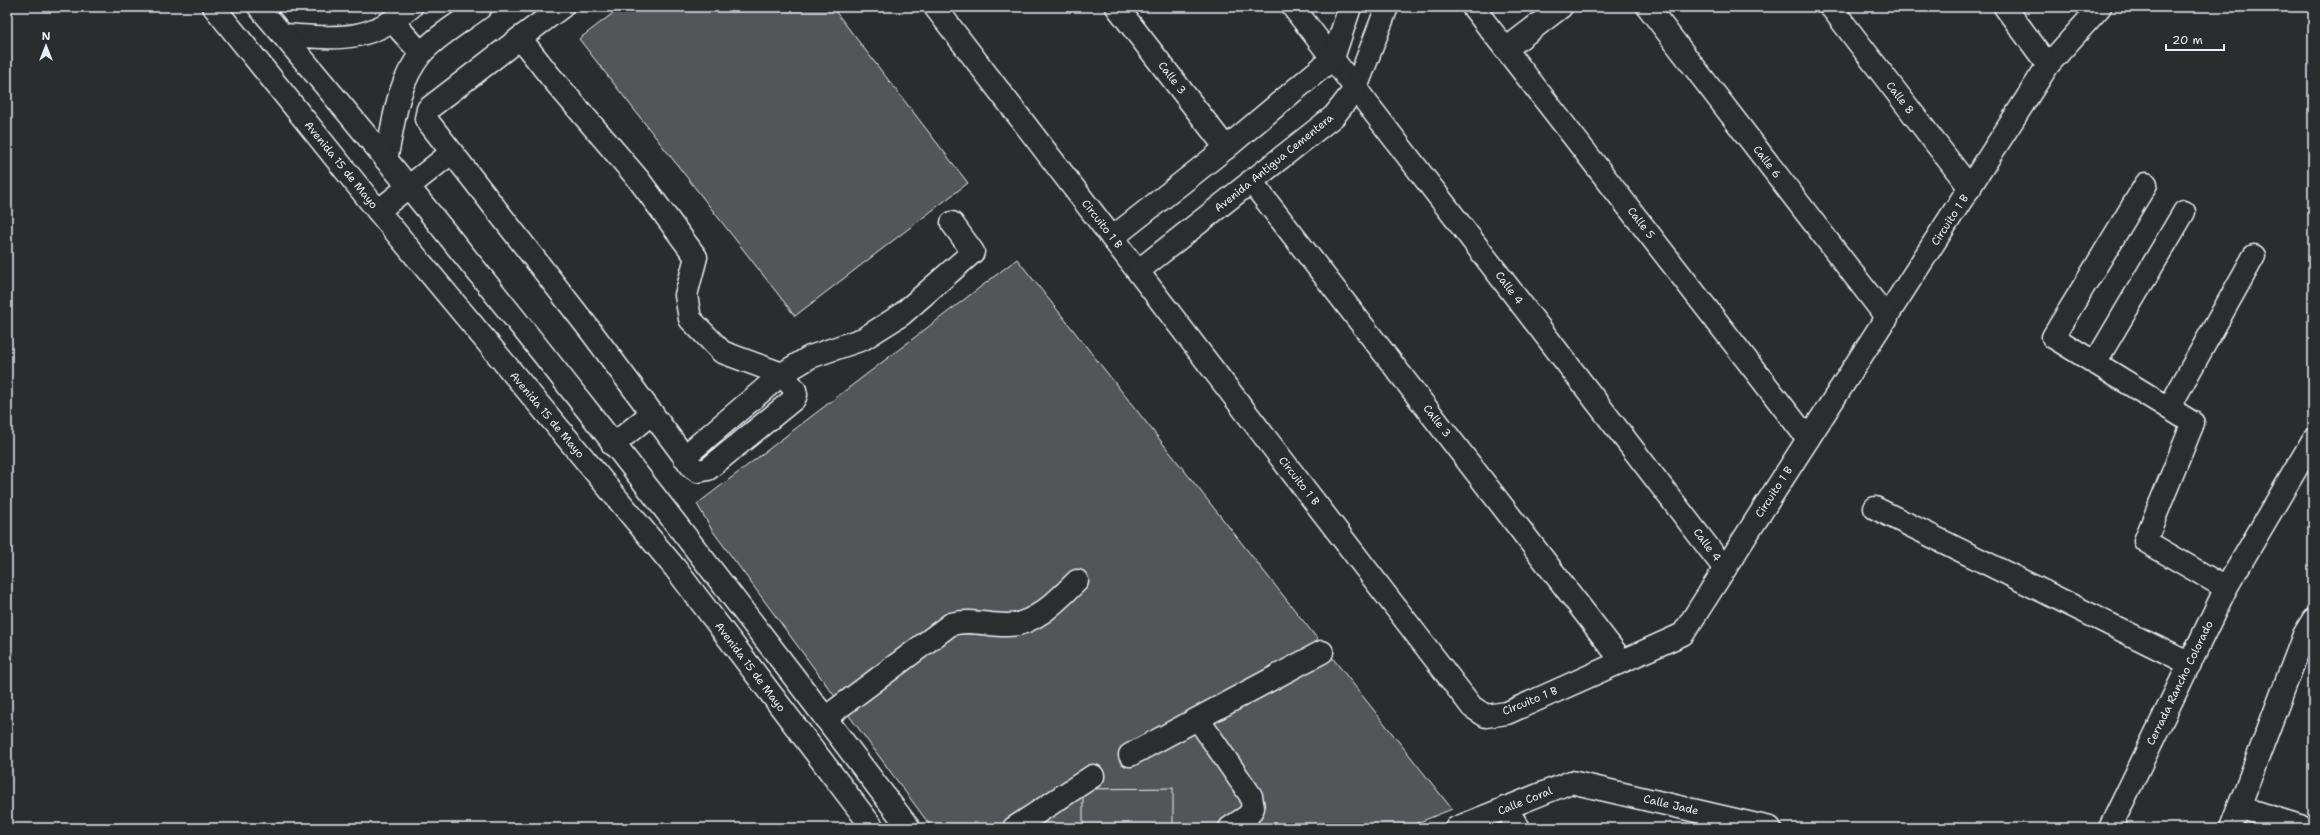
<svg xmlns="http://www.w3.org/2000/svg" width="2320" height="835" font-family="'Shantell Sans',sans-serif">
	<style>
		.building { fill: #535759; stroke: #e8f1f8 }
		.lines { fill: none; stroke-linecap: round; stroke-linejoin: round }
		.minor-casing { stroke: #e8f1f8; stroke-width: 25 }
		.major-casing { stroke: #e8f1f8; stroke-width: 25 }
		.minor { stroke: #2a2d2e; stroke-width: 22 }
		.major { stroke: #2a2d2e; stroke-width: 22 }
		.labels { text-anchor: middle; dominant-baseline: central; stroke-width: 4; stroke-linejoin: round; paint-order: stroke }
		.street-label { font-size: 11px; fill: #e8f1f8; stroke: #2a2d2e }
	</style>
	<rect width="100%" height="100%" fill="#2a2d2e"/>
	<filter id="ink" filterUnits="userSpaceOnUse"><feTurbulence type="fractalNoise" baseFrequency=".025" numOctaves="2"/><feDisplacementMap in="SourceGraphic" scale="8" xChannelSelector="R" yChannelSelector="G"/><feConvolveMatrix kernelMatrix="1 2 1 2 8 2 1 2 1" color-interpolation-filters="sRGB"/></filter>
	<g filter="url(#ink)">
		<g class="building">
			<polygon points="621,7 832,7 968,183 795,316 579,39"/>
			<polygon points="1017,259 1452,809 1405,828 932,828 712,530 697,504"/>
			<polygon points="1173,788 1173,828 1083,828 1083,789"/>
		</g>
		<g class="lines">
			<g class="minor-casing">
				<g id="minor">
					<polyline points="935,7 1472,707 1486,716 1507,713 1683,634 2048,65 2100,7"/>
					<polyline points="1117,7 1226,148"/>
					<polyline points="1293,7 1725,569"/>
					<polyline points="1473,7 1808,439"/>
					<polyline points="1648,7 1887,318"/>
					<polyline points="1831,7 1970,188"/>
					<polyline points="2005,7 2048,65"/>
					<polyline points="393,22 421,53"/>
					<path d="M283,35c54,3 84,9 128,-28"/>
					<polyline points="520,38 562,7"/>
					<polyline points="1506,49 1561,7"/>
					<path d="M386,160c8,-37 10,-75 35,-106 14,-17 42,-33 60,-47"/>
					<polyline points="1251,181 1622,661"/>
					<polyline points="2146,184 2053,337 2193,423 2145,541 2226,588"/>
					<polyline points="378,211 451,153"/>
					<polyline points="1112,238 1226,148 1333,58 1350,7"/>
					<polyline points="1138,271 1334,116 1356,88 1387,7"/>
					<polyline points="2095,363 2184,212"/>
					<polyline points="2169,408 2254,256"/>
					<polyline points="613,445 652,413"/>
					<polyline points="684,457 782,374 795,390 796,395 794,399 708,469 698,471 692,467 593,334 426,119 428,109 520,38 550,76 639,180 696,257 686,295 690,319 722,352 782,374 810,357 863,339 901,315 973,252 952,223"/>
					<polyline points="1875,508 2190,664"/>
					<path d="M825,718l126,-94c19,-5 36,1 55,1 28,1 53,-26 71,-44"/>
					<polyline points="1198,719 1251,796 1253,808 1248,816 1230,828"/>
					<polyline points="1130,755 1322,652"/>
					<polyline points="2239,807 2306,828"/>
					<polyline points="1505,808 1519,828"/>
					<polyline points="1014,828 1093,776"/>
					<polyline points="1456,828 1571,782 1770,828"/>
					<polyline points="2110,828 2226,588 2313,440"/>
					<polyline points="2231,828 2304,635 2313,620"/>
				</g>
			</g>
			<g class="major-casing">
				<g id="major">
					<polyline points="214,7 378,211 675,568 873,828"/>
					<path d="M259,7c226,266 439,543 650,821"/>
				</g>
			</g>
			<use href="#minor" class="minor"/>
			<use href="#major" class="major"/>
		</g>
	</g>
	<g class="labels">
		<g class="street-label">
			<text transform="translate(1172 78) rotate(52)">Calle 3</text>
			<text transform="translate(1900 98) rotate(52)">Calle 8</text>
			<text transform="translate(1767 162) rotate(52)">Calle 6</text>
			<text transform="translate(1274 163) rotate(-39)">Avenida Antigua Cementera</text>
			<text transform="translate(341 165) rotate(51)">Avenida 15 de Mayo</text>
			<text transform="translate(1950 220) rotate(-57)">Circuito 1 B</text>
			<text transform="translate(1641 223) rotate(52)">Calle 5</text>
			<text transform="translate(1102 224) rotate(52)">Circuito 1 B</text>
			<text transform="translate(1509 288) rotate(53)">Calle 4</text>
			<text transform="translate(547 415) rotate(50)">Avenida 15 de Mayo</text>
			<text transform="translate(1437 421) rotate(52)">Calle 3</text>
			<text transform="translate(1299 481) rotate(52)">Circuito 1 B</text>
			<text transform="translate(1774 492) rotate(-57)">Circuito 1 B</text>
			<text transform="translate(1707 545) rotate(53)">Calle 4</text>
			<text transform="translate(750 667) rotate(53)">Avenida 15 de Mayo</text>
			<text transform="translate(2180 683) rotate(-64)">Cerrada Rancho Colorado</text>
			<text transform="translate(1530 701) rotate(-22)">Circuito 1 B</text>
			<text transform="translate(1525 801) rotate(-22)">Calle Coral</text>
			<text transform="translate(1671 805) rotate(13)">Calle Jade</text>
		</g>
	</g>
	<rect width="2320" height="835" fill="none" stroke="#2a2d2e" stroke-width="24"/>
	<rect x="12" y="12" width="2296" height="811" fill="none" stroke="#e8f1f8" stroke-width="1.5" filter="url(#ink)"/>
	<g transform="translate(46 46)" stroke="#2a2d2e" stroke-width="3" paint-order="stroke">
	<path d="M0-3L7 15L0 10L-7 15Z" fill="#e8f1f8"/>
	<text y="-6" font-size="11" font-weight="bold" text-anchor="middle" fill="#e8f1f8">N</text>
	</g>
	<path d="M2166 44v6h58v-6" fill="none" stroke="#e8f1f8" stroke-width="2"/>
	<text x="2172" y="44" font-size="12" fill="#e8f1f8" stroke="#2a2d2e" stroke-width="3" paint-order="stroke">20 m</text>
</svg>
